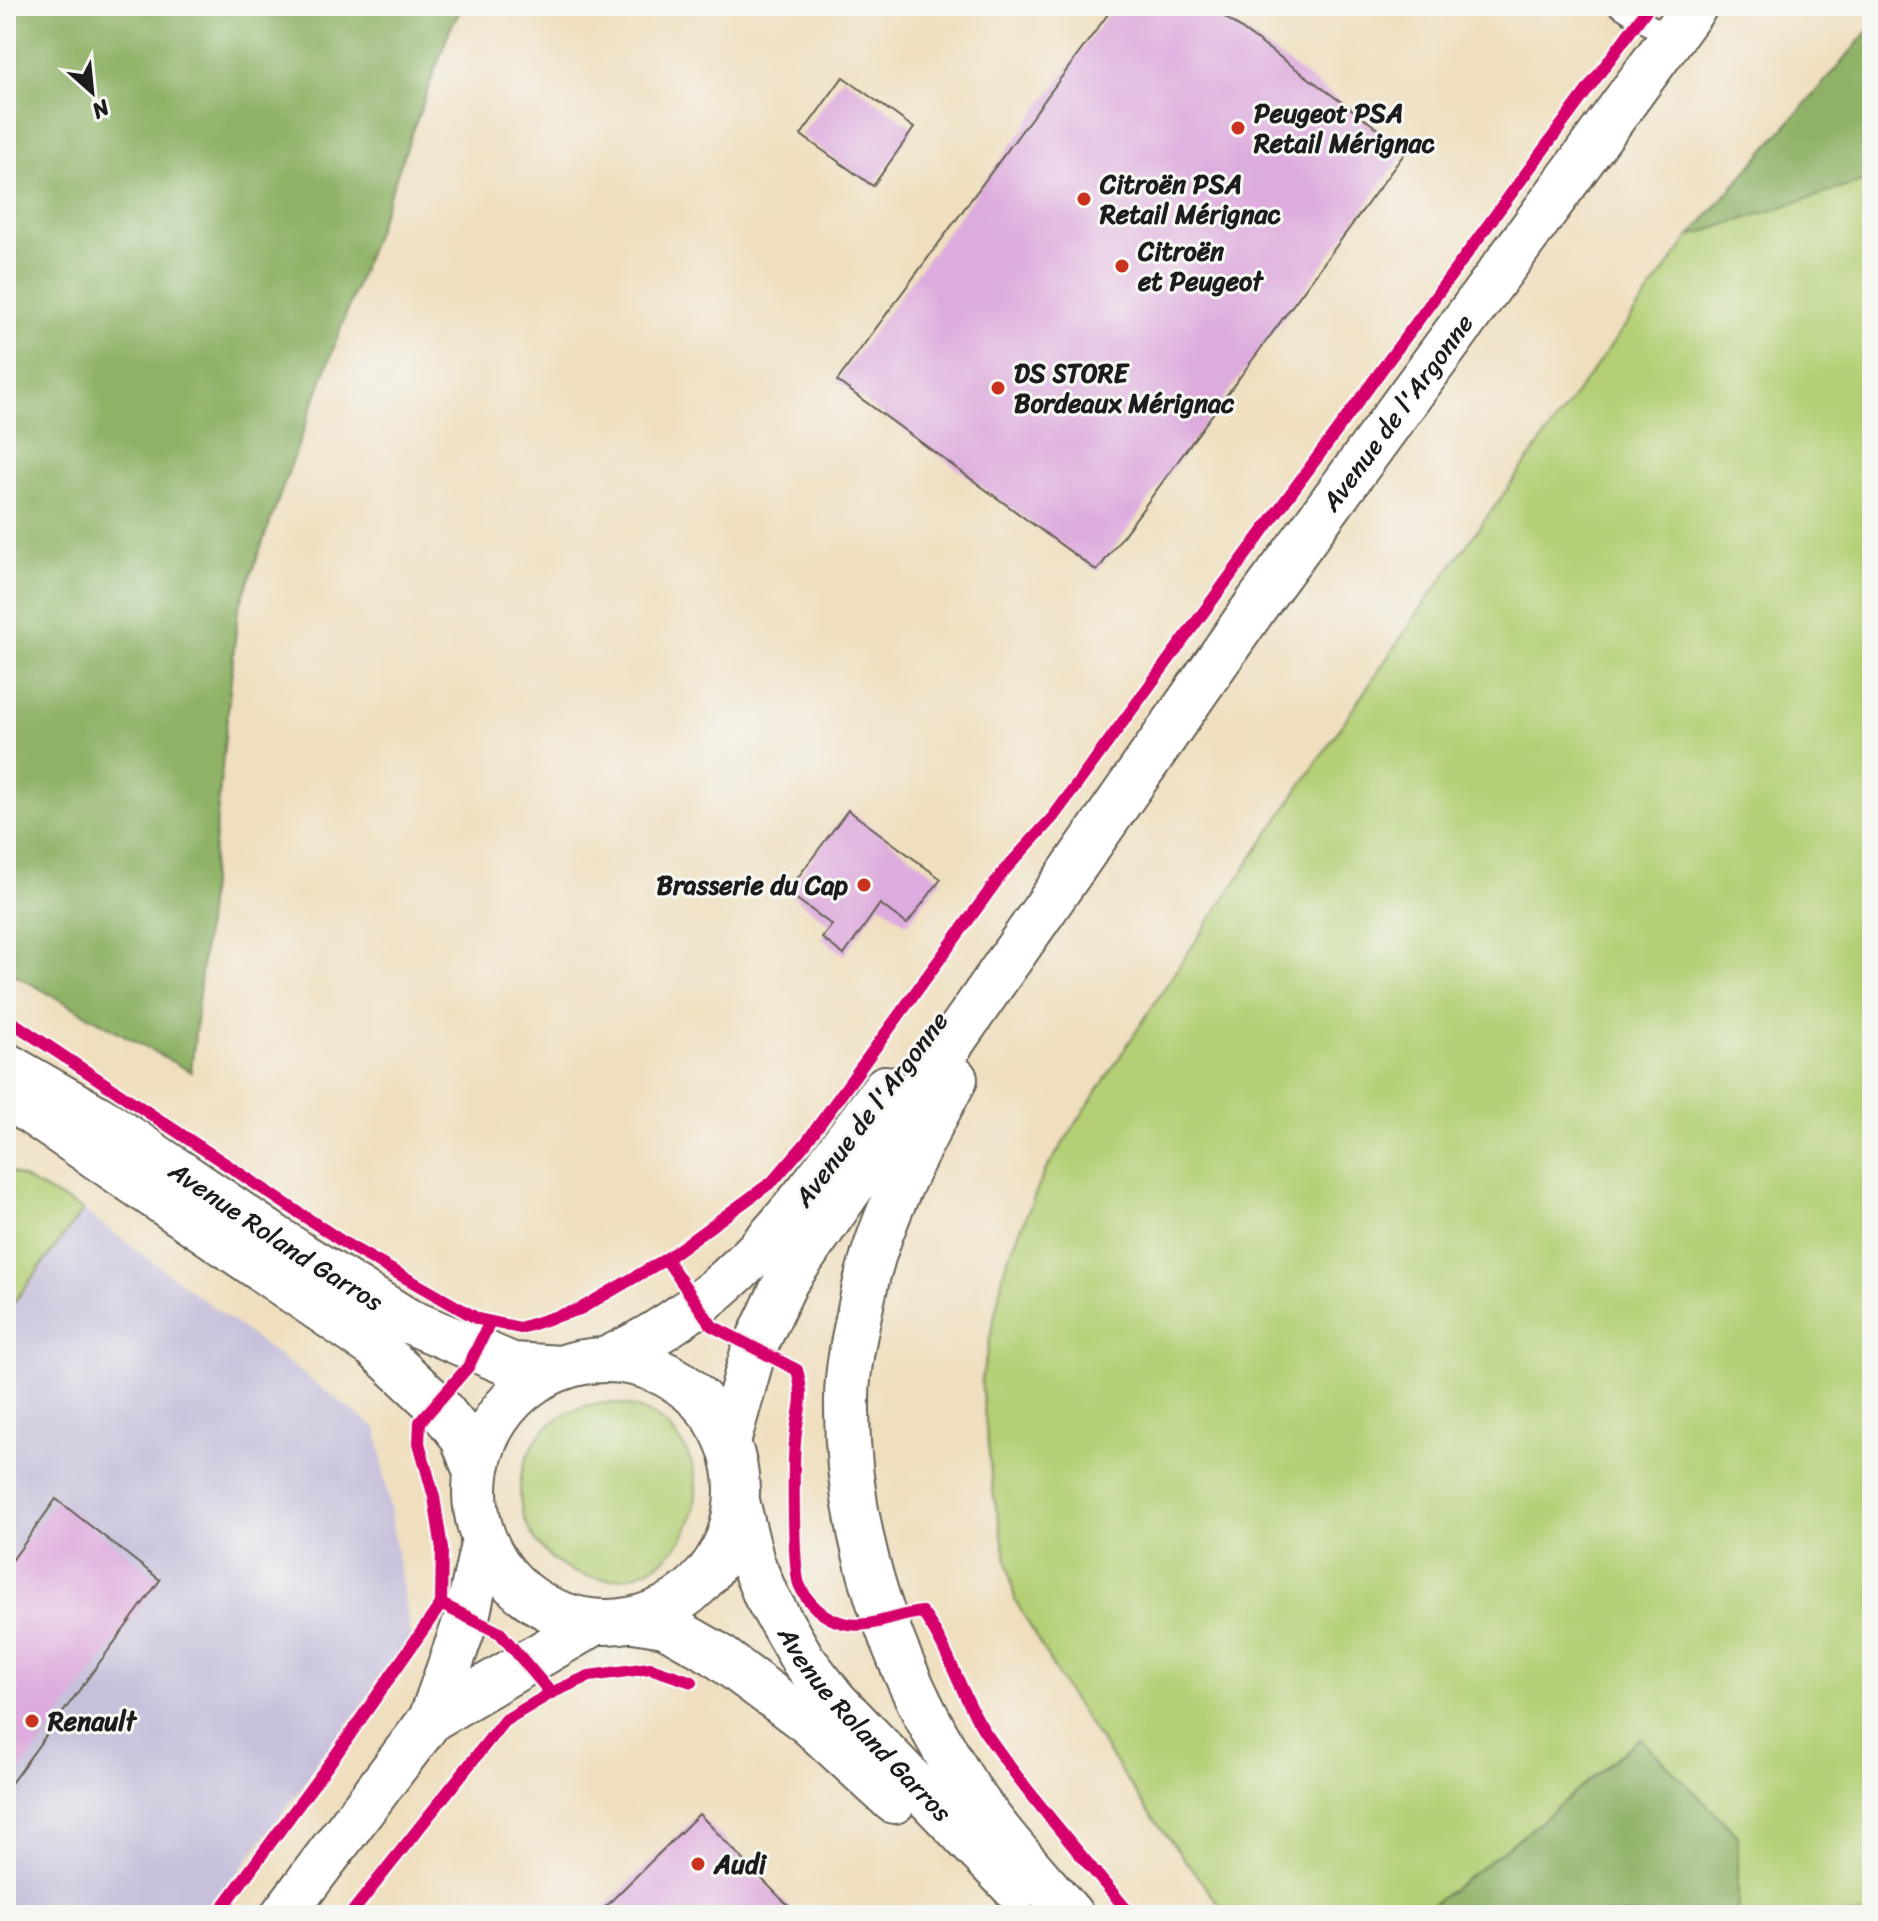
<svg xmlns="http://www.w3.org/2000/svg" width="1878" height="1921" font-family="Sriracha,sans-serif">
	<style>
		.industrial { fill: #c6c0da }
		.green { fill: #b4cf75; stroke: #687648; stroke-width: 2 }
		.forest { fill: #8fb266; stroke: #566741; stroke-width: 2 }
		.building { fill: #ddabdd }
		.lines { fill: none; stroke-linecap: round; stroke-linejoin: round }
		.service-casing { stroke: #666055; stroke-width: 24 }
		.secondary-casing { stroke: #666055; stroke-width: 48 }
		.primary-casing { stroke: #666055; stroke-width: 48 }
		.service { stroke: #fff; stroke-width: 20 }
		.secondary { stroke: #fff; stroke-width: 44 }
		.primary { stroke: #fff; stroke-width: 44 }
		.cycleway-casing { stroke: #f6f6f2; stroke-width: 17 }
		.cycleway { stroke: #d6006c; stroke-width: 12 }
		.poi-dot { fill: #c8321e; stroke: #f6f6f2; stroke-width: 3 }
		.labels { text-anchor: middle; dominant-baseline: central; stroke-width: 6; stroke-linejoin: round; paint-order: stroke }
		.poi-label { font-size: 26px; font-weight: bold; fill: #1c1c1c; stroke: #f6f6f2; text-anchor: start }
		.street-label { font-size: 26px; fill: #1c1c1c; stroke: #f6f6f2 }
	</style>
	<rect width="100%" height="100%" fill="#f6f6f2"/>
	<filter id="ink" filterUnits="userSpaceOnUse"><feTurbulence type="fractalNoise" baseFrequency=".0125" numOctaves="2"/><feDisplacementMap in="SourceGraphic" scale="16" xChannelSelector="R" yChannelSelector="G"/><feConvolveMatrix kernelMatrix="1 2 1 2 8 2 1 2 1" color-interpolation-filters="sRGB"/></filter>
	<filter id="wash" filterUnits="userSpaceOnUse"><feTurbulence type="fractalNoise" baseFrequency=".006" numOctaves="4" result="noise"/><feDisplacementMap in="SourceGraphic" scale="32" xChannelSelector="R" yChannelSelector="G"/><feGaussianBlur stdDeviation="1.8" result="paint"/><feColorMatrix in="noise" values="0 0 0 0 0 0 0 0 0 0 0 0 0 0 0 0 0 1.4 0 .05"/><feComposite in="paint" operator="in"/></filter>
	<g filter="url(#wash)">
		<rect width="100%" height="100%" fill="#efdfbf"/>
		<polygon class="industrial" points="83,1210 377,1429 411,1640 207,1915 6,1915 6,1313"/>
		<g class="green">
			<polygon points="1864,181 1872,183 1872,1915 1738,1915 1738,1836 1640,1738 1536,1825 1419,1915 1227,1915 1147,1810 1066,1690 1015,1600 993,1492 981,1381 1005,1266 1045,1171 1179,966 1419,611 1690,236"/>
			<polygon points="6,1169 83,1210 6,1313"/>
			<circle cx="608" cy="1491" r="88"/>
		</g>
		<g class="forest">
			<polygon points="6,6 463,6 450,29 238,610 191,1072 6,970"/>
			<polygon points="1872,27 1872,183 1864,181 1690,236"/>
			<polygon points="1640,1738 1738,1836 1738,1915 1419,1915 1536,1825"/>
		</g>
		<g id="blocks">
			<g class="building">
				<polygon points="1114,6 1210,6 1407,150 1097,571 837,381"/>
				<polygon points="843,77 914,128 873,186 801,135"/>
				<polygon points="848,810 941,879 907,924 880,904 844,955 822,938 832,925 787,892"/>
				<polygon points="56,1499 160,1580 6,1790 6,1569"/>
				<polygon points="699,1814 797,1915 597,1915"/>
			</g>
		</g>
	</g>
	<g filter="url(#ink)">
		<use href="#blocks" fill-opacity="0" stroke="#666055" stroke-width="2"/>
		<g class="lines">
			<g class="service-casing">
				<polyline id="service" points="1619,6 1672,39"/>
			</g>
			<g class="secondary-casing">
				<g id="secondary">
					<polyline points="431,1719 596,1622"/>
					<polyline points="283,1915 431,1719 467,1617 484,1540"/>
				</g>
			</g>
			<g class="primary-casing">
				<g id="primary">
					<path id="s1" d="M6,1065l99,57 196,133 105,65 106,45 49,3"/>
					<path d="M955,1079c-36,67 -75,138 -91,212 -7,34 -17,74 -17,108 -2,135 44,265 114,379 30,48 73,94 110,137"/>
					<polyline points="6,1095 374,1346 437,1405 462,1436 476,1472"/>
					<path d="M605,1360c134,-61 196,-158 280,-272"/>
					<circle cx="606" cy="1491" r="131"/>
					<path id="s2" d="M728,1442l26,-93 32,-68 471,-677 438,-598"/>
					<path id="s3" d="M738,1505l14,57 14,34 37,64 32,41 182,189"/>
					<polyline points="634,1620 665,1625 716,1654 809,1723 894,1801"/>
				</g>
			</g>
			<use href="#service" class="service"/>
			<use href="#secondary" class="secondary"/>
			<use href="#primary" class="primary"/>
			<g class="cycleway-casing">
				<g id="cycleway">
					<polyline points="6,1018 346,1244 478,1319 520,1328 580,1309 666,1259 773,1181 805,1144 1004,871 1053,817 1649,6"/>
					<path d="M666,1259l46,67 85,44c9,33 0,41 -2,72 -2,23 -2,125 4,142 8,19 24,34 44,39 25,7 54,-9 79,-11 27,36 38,82 63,120 44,64 96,123 146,183"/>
					<polyline points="441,1604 500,1633 551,1693"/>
					<polyline points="217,1915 335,1756 441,1604 442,1549 434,1497 419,1443 420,1422 468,1367 490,1322"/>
					<polyline points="350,1915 504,1721 551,1693 589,1676 650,1668 692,1682"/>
				</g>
			</g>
			<use href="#cycleway" class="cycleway"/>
		</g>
	</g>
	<g class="poi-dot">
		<circle cx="1238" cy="128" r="8"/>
		<circle cx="1084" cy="199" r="8"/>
		<circle cx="1122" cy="266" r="8"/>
		<circle cx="998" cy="388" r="8"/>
		<circle cx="864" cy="885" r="8"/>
		<circle cx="32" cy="1721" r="8"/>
		<circle cx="698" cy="1864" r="8"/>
	</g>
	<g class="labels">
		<g class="poi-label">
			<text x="1254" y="113">Peugeot PSA<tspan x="1254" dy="30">Retail Mérignac</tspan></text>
			<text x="1100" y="184">Citroën PSA<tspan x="1100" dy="30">Retail Mérignac</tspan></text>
			<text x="1138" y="251">Citroën<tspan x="1138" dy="30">et Peugeot</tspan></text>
			<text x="1014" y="373">DS STORE<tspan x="1014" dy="30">Bordeaux Mérignac</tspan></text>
			<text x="848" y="885" text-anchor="end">Brasserie du Cap</text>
			<text x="48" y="1721">Renault</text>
			<text x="714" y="1864">Audi</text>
		</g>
		<g class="street-label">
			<text stroke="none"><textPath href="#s2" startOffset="1234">Avenue de l'Argonne</textPath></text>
			<text transform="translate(871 1109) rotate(-53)">Avenue de l'Argonne</text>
			<text stroke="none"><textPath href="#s1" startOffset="320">Avenue Roland Garros</textPath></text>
			<text stroke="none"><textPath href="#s3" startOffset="258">Avenue Roland Garros</textPath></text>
		</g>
	</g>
	<rect width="1878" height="1921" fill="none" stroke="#f6f6f2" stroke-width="32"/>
	<g transform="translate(92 92) rotate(153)" stroke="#f6f6f2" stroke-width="6" paint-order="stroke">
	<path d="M0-6L14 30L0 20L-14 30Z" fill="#1c1c1c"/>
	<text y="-12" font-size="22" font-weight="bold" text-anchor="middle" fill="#1c1c1c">N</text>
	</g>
</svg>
